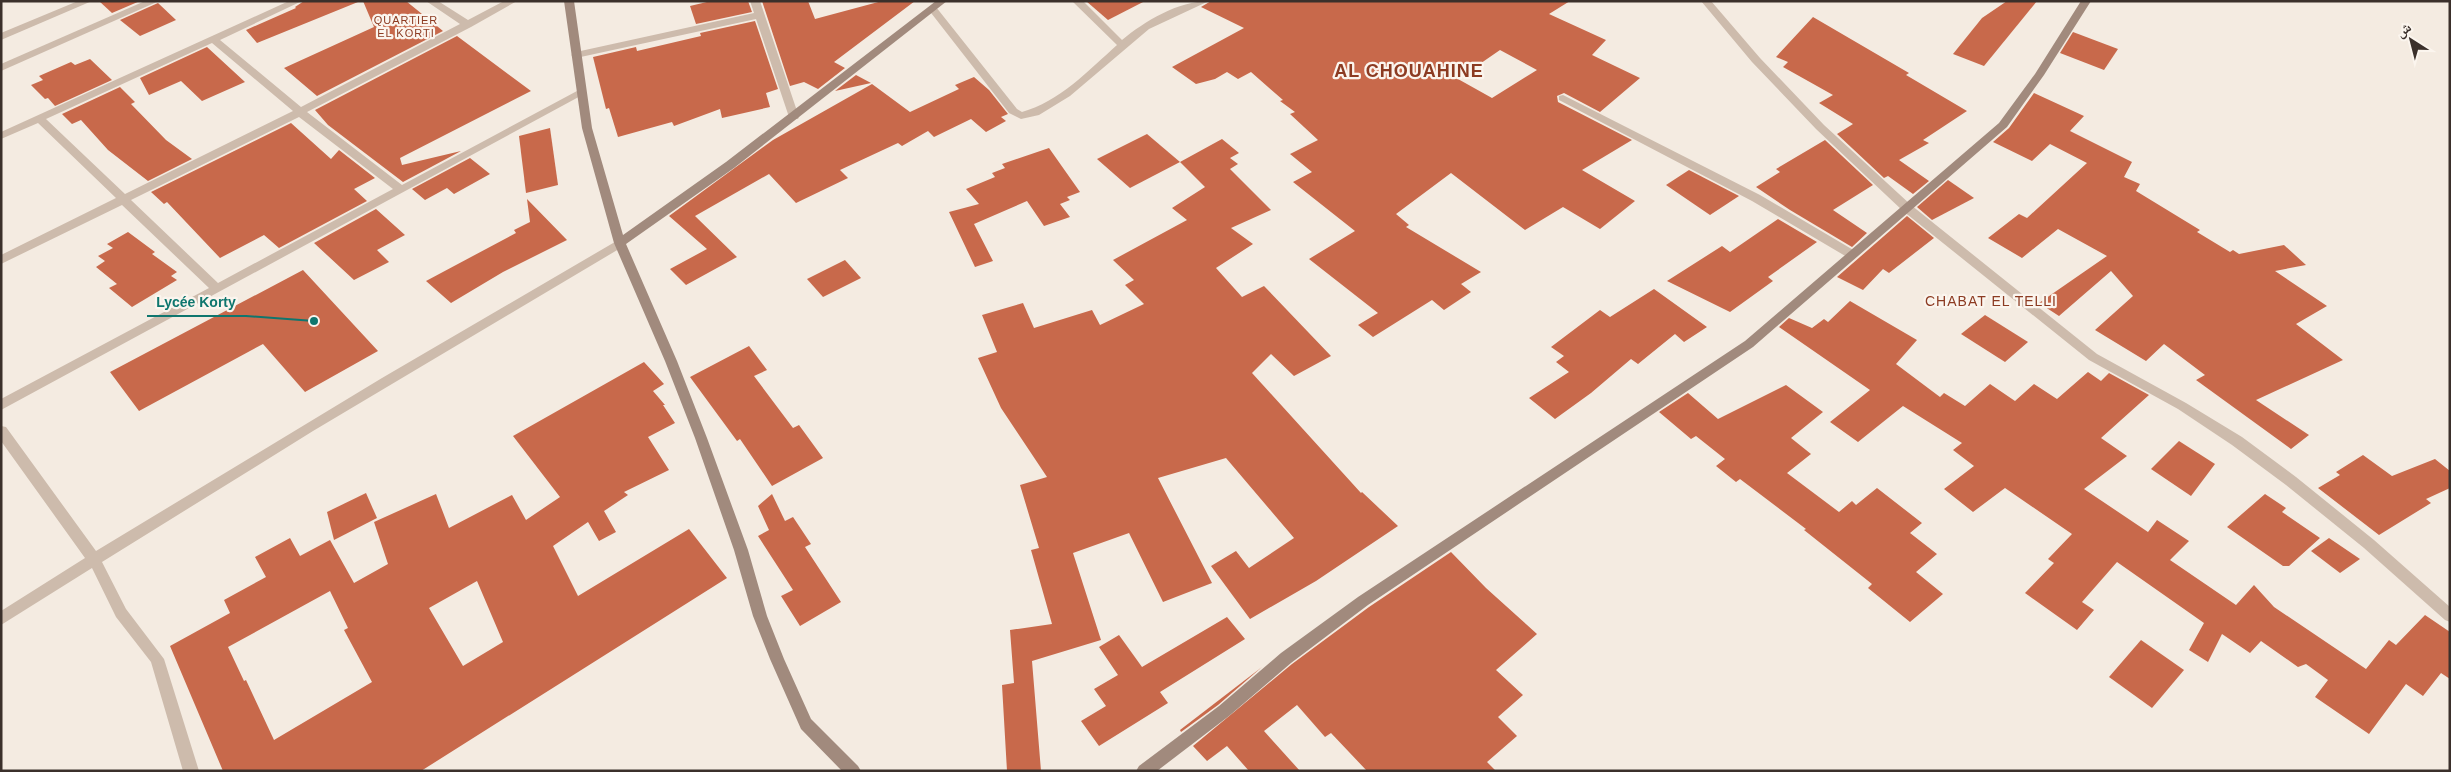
<svg xmlns="http://www.w3.org/2000/svg" width="2451" height="772" font-family="Helvetica,'Noto Naskh Arabic',sans-serif">
	<style>
		.building { fill: #c8694b; fill-rule: evenodd }
		.lines { fill: none; stroke-linecap: round; stroke-linejoin: round }
		.street { fill: #cdbbac; fill-rule: evenodd }
		.secondary { fill: #a18a7d; fill-rule: evenodd }
		.labels { text-anchor: middle; dominant-baseline: central; stroke-width: 4.5; stroke-linejoin: round; paint-order: stroke }
		.far-neighbourhood-label { font-size: 11px; letter-spacing: 1px; fill: #8c3b22; stroke: #fbf5ee }
		.neighbourhood-label { font-size: 14px; letter-spacing: 1px; fill: #8c3b22; stroke: #fbf5ee }
		.district-label { font-size: 18px; font-weight: bold; letter-spacing: 1px; fill: #8c3b22; stroke: #fbf5ee }
		.leader { fill: none; stroke: #0f766e; stroke-width: 2 }
		.callout-dot { fill: #0f766e; stroke: #fbf5ee; stroke-width: 2 }
		.callout-label { font-size: 14px; text-anchor: middle; font-weight: bold; fill: #0f766e; stroke: #fbf5ee; stroke-width: 4.5; stroke-linejoin: round; paint-order: stroke }
	</style>
	<rect width="100%" height="100%" fill="#f4ebe1"/>
	<g class="building">
		<polygon points="99,1 140,1 112,13"/>
		<polygon points="304,1 358,2 257,43 246,30 296,8 295,7"/>
		<polygon points="363,1 406,1 443,31 317,96 284,68 374,27"/>
		<polygon points="711,1 748,1 752,12 696,24 690,6"/>
		<polygon points="762,1 808,1 815,19 882,1 915,1 834,62 845,68 818,89 804,82 790,86"/>
		<polygon points="1086,1 1145,1 1108,20"/>
		<path d="M1211,1h359l-21,13 57,26 -14,15 48,23 -40,34 -36,-19 -7,3 1,6 74,38 -50,30 53,31 -35,28 -37,-22 -38,23 -74,-57 -55,41 13,11 -3,2 75,45 -20,12 10,8 -27,18 -12,-10 -59,37 -15,-12 20,-12 -69,-54 46,-28 -62,-49 19,-10 -22,-18 28,-14 -28,-26 5,-2 -15,-11 3,-1 -32,-28 -13,7 -11,-7 -12,7 -19,5 -24,-17 72,-39 -43,-21zM1500,50l37,20 -45,28 -34,-19z"/>
		<polygon points="2007,1 2037,1 1984,66 1953,54 1982,18"/>
		<polygon points="158,3 176,20 140,36 120,20"/>
		<polygon points="1813,17 1909,73 1906,75 1967,111 1923,140 1929,143 1899,160 1929,181 1913,194 1888,176 1884,178 1837,134 1853,124 1819,103 1833,95 1783,67 1788,62 1776,57"/>
		<polygon points="755,21 778,89 766,93 770,107 722,118 720,109 674,126 672,122 618,137 609,108 606,109 593,57 636,47 637,51 701,36 700,33"/>
		<polygon points="2073,32 2118,49 2104,70 2060,53"/>
		<polygon points="457,36 531,91 400,158 402,165 461,151 403,182 328,125 315,110"/>
		<polygon points="207,47 245,82 202,101 181,81 149,95 140,78"/>
		<polygon points="90,59 112,80 55,106 48,98 45,99 31,85 43,80 39,76 71,62 75,65"/>
		<polygon points="856,75 871,83 835,91"/>
		<polygon points="974,77 989,90 1008,114 1001,117 1006,121 986,132 971,119 934,137 928,131 902,146 898,143 840,170 848,178 796,203 769,174 695,216 737,257 686,285 670,269 707,249 669,216 773,140 872,84 910,112 959,89 955,85"/>
		<polygon points="120,87 135,102 131,104 166,140 192,159 148,181 108,150 81,120 72,124 62,114"/>
		<polygon points="2034,93 2084,116 2070,131 2132,162 2124,177 2140,184 2136,191 2200,230 2197,232 2230,252 2233,250 2239,254 2284,245 2306,265 2275,271 2327,306 2296,324 2343,360 2256,400 2309,435 2291,449 2196,380 2205,375 2164,344 2146,361 2095,330 2133,296 2111,271 2059,316 2039,303 2107,256 2058,229 2022,258 1988,238 2019,214 2027,218 2087,163 2050,144 2032,161 1993,142 2009,128"/>
		<polygon points="291,123 331,159 339,150 375,178 354,189 367,201 279,248 264,235 220,258 167,202 164,204 151,192"/>
		<polygon points="550,128 558,185 526,193 519,136"/>
		<polygon points="1147,134 1180,162 1130,188 1097,159"/>
		<polygon points="1222,139 1239,153 1230,158 1238,164 1230,169 1271,210 1231,228 1253,244 1216,268 1242,297 1264,286 1331,356 1294,376 1271,354 1252,373 1361,493 1362,492 1398,526 1316,581 1250,619 1211,566 1236,551 1249,568 1294,538 1226,458 1158,478 1212,583 1163,602 1129,533 1073,553 1101,640 1032,661 1041,771 1007,771 1002,685 1014,683 1010,630 1052,624 1031,550 1039,548 1020,485 1047,477 1001,408 978,358 997,352 982,315 1023,303 1034,328 1092,310 1100,325 1144,304 1125,285 1134,280 1113,260 1187,220 1172,208 1205,187 1180,162"/>
		<polygon points="1825,140 1873,185 1833,210 1867,233 1852,247 1790,210 1756,187 1780,172 1776,169"/>
		<polygon points="1049,148 1080,192 1067,197 1070,200 1060,204 1070,217 1044,226 1027,201 974,224 993,261 975,267 949,212 979,204 966,189 995,177 992,173 1005,168 1002,164"/>
		<polygon points="470,158 490,174 454,194 447,188 425,200 412,189"/>
		<polygon points="1689,170 1739,196 1710,215 1666,185"/>
		<polygon points="1948,180 1974,198 1932,220 1917,207"/>
		<polygon points="527,199 567,240 503,272 451,303 426,281 516,233 514,230 530,222"/>
		<polygon points="376,209 405,235 377,250 389,262 354,280 314,243"/>
		<polygon points="1907,216 1934,238 1889,273 1883,269 1863,290 1837,277"/>
		<polygon points="1778,219 1817,242 1768,277 1773,281 1730,312 1667,281 1722,246 1730,252"/>
		<polygon points="128,232 155,252 152,254 177,272 171,276 177,280 132,307 109,288 117,284 96,267 105,261 98,256 113,248 107,244"/>
		<polygon points="845,260 861,278 823,297 807,279"/>
		<polygon points="303,270 378,351 305,392 263,344 139,411 110,372"/>
		<polygon points="1654,289 1707,327 1684,342 1675,334 1638,364 1631,359 1591,393 1555,419 1529,398 1569,372 1556,362 1564,356 1551,347 1600,310 1610,317"/>
		<polygon points="1850,301 1917,340 1896,364 1940,397 1944,393 1965,406 1990,384 2015,401 2034,384 2057,399 2088,372 2101,381 2109,373 2149,395 2101,438 2127,456 2084,489 2148,532 2157,520 2189,541 2170,560 2236,605 2254,585 2274,607 2366,669 2389,640 2396,645 2425,615 2450,632 2450,679 2441,673 2423,696 2406,684 2369,734 2315,697 2328,680 2306,664 2298,667 2261,641 2250,653 2222,634 2208,662 2189,650 2204,623 2117,562 2082,602 2094,610 2077,630 2025,593 2054,563 2048,559 2072,534 2005,488 1973,512 1944,489 1974,466 1953,450 1962,443 1903,406 1858,442 1830,422 1870,390 1779,327 1789,318 1812,328 1824,319 1828,322"/>
		<polygon points="1985,315 2028,342 2005,362 1961,334"/>
		<polygon points="749,346 767,370 754,376 793,428 799,425 823,458 772,486 740,439 737,441 690,377"/>
		<path d="M644,362l20,22 -11,7 12,14h-2l12,18 -27,14 21,33 -45,22 4,3 -24,16 12,21 -17,9 -11,-19 -35,24 25,50 111,-67 38,49 -306,193h-198l-53,-125 60,-33 -6,-13 42,-23 -11,-20 35,-19 10,18 30,-16 24,43 34,-19 -14,-42 62,-28 13,34 63,-33 14,25 34,-23 -47,-61zM477,581l26,61 -40,24 -34,-58zM330,591l18,37 -4,2 28,52 -98,58 -28,-60 -2,1 -16,-34z"/>
		<polygon points="1786,385 1823,412 1791,438 1811,454 1787,473 1839,512 1852,501 1856,505 1877,488 1922,523 1910,533 1937,554 1916,572 1943,594 1910,622 1868,588 1872,584 1804,530 1806,529 1740,479 1736,482 1716,466 1725,459 1696,436 1691,439 1659,412 1688,393 1718,419"/>
		<polygon points="2179,441 2215,464 2191,496 2151,469"/>
		<polygon points="2363,455 2392,476 2435,459 2450,471 2450,488 2426,499 2431,503 2379,535 2318,488 2340,475 2336,472"/>
		<polygon points="366,493 377,518 334,540 327,512"/>
		<polygon points="772,494 785,521 793,517 811,544 805,547 841,602 800,626 781,596 793,590 758,536 769,530 758,506"/>
		<polygon points="2265,494 2286,508 2282,512 2320,538 2289,566 2283,566 2227,527"/>
		<polygon points="2329,538 2360,559 2340,573 2311,551"/>
		<polygon points="1451,552 1486,588 1537,634 1496,670 1523,695 1498,717 1517,736 1487,762 1496,771 1367,771 1331,733 1325,737 1297,705 1264,731 1300,771 1249,771 1227,746 1207,761 1193,746 1292,664 1369,607"/>
		<polygon points="1227,617 1245,639 1160,692 1168,703 1099,746 1081,721 1106,706 1094,689 1118,675 1099,647 1119,635 1142,667"/>
		<polygon points="2141,640 2184,670 2152,708 2109,677"/>
		<polygon points="1262,667 1218,705 1181,732 1180,730"/>
	</g>
	<g class="lines">
		<g class="street">
			<polygon points="78,1 92,1 1,40 1,33"/>
			<polygon points="145,1 159,1 1,71 1,64"/>
			<path d="M289,1h13l-82,39 81,67 159,-83 -34,-23h12l30,19 36,-19h13l-46,26 -164,85 95,73 175,-94h8l1,2 -585,317v-11l208,-111 -87,-83 -121,59v-9l115,-57 -78,-75 -37,16v-7zM212,43l81,68 -168,83 -79,-75zM299,117l94,72 -175,94 -87,-83z"/>
			<polygon points="750,1 760,1 799,117 798,119 790,119 789,117 756,19 576,58 571,55 576,52 754,13"/>
			<path d="M1072,1h11l39,39c23,-19 56,-39 87,-39l-60,28 -79,67 -31,19 -18,4 -12,-6 -81,-104 5,-3 3,1 81,102 5,3c37,-10 67,-42 95,-67z"/>
			<polygon points="1701,1 1711,1 1760,58 1824,125 1911,205 2097,354 2186,403 2242,437 2296,477 2374,540 2450,607 2450,622 2445,620 2364,548 2286,485 2232,445 2178,409 2089,360 1903,211 1816,129 1752,62"/>
			<polygon points="1563,95 1760,195 1855,251 1857,254 1855,257 1847,257 1752,201 1559,100 1559,96"/>
			<polygon points="620,239 626,243 624,246 313,431 102,562 126,609 164,659 199,771 183,771 151,662 116,617 92,568 1,625 1,611 85,558 1,441 1,426 6,427 96,551 382,378"/>
		</g>
		<g class="secondary">
			<polygon points="564,1 574,1 592,128 623,235 726,162 936,1 947,1 734,168 626,244 677,361 707,438 748,550 767,616 784,659 811,719 858,766 861,771 842,771 801,729 770,659 753,616 734,550 695,438 665,361 614,243 582,128"/>
			<polygon points="2081,1 2091,1 2044,75 2007,127 1753,347 1368,605 1291,663 1229,716 1157,771 1136,771 1139,766 1219,706 1281,653 1358,597 1745,341 1999,123 2035,74"/>
		</g>
	</g>
	<g class="labels">
		<g class="far-neighbourhood-label">
			<text x="406" y="20">QUARTIER<tspan x="406" dy="13">EL KORTI</tspan></text>
		</g>
		<g class="neighbourhood-label">
			<text x="1991" y="301">CHABAT EL TELLI</text>
		</g>
		<g class="district-label">
			<text x="1409" y="71">AL CHOUAHINE</text>
		</g>
	</g>
	<path class="leader" d="M314 321L246 316H147"/>
	<circle class="callout-dot" cx="314" cy="321" r="5"/>
	<g class="callout-label">
		<text x="196" y="307">Lycée Korty</text>
	</g>
	<rect width="2451" height="772" fill="none" stroke="#3b302b" stroke-width="5"/>
	<g transform="translate(2411 40) rotate(324)" stroke="#fbf5ee" stroke-width="4" paint-order="stroke">
	<path d="M0-4L9 19L0 12L-9 19Z" fill="#3b302b"/>
	<text y="-8" font-size="14" font-weight="bold" text-anchor="middle" fill="#3b302b">ش</text>
	</g>
</svg>
